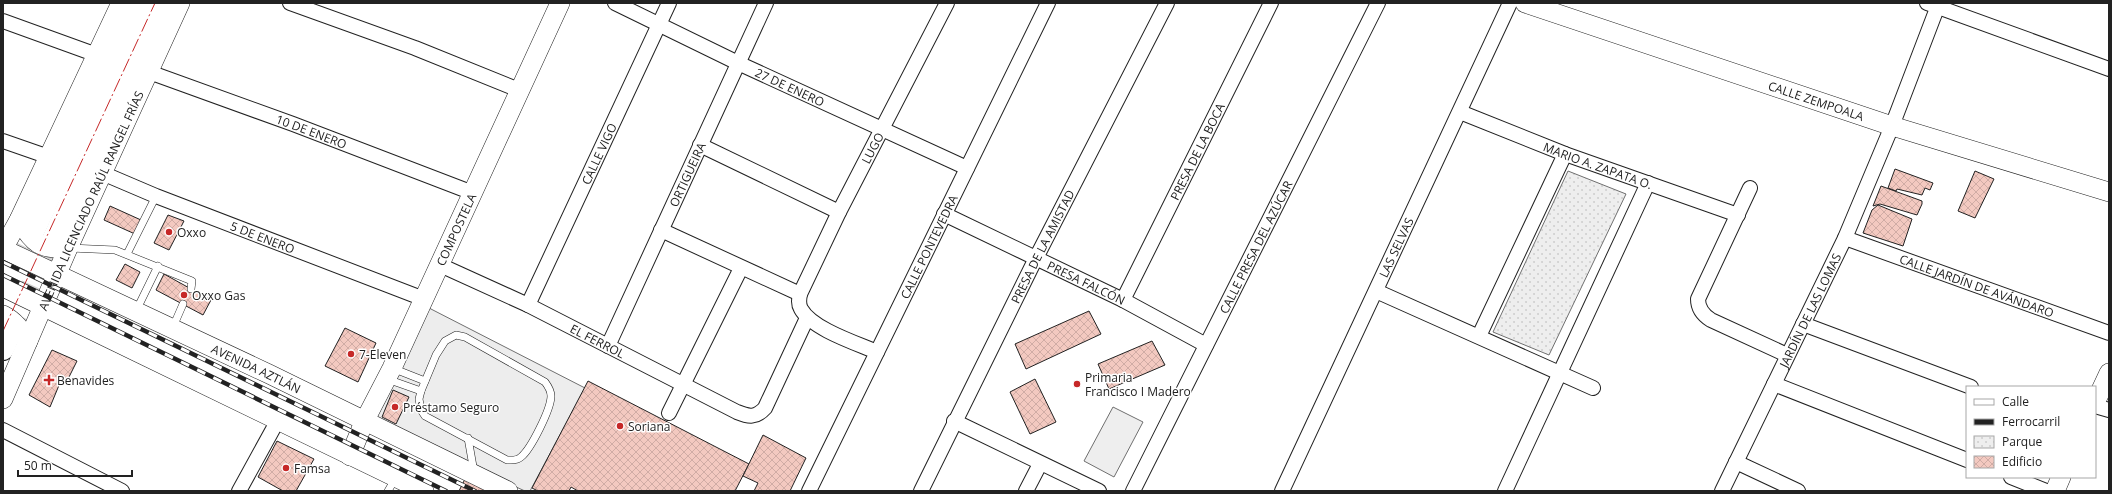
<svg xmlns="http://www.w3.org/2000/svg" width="2112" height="494" font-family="'Open Sans',sans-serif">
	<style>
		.park { fill: url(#park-dots); stroke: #6f6f6f }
		.pitch { fill: #eee; stroke: #6f6f6f }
		.parking { fill: #ededed; stroke: #6f6f6f }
		.building { fill: url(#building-cross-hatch); stroke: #222 }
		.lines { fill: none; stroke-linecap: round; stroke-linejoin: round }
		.primary-tunnel { stroke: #d3d3d3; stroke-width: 22; stroke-dasharray: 22 11; stroke-linecap: butt }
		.lane-casing { stroke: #222; stroke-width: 8 }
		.street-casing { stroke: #222; stroke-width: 16 }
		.secondary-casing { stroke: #222; stroke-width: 20 }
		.primary-casing { stroke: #222; stroke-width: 24 }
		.lane { stroke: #fff; stroke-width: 7 }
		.street { stroke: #fff; stroke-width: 14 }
		.secondary { stroke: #fff; stroke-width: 19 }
		.primary { stroke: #fff; stroke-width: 22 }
		.rail-casing { stroke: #222; stroke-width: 4.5 }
		.rail { stroke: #fff; stroke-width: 3; stroke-dasharray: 9; stroke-linecap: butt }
		.power { stroke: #c62828; stroke-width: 1; stroke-dasharray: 14 3 2 3; stroke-linecap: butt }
		.poi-dot { fill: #c62828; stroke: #fff; stroke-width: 1.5 }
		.labels { text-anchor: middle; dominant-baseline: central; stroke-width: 3; stroke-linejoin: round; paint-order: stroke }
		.street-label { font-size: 12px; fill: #222; stroke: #fff }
		.poi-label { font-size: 12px; fill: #222; stroke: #fff; text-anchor: start }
	</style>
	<defs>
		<pattern id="park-dots" width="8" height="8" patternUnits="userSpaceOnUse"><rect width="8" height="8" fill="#eee"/><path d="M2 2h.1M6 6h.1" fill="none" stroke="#ccc" stroke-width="1.8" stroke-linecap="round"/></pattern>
		<pattern id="building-cross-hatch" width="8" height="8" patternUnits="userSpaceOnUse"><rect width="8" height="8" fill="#f3c9c0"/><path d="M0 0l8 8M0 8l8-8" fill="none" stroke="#d0aca5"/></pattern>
	</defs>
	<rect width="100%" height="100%" fill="#fff"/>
	<polygon class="park" points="1568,171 1626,194 1549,355 1493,332"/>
	<polygon class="pitch" points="1113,407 1143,422 1114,477 1084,461"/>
	<polygon class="parking" points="429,308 585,388 530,491 525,491 373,423"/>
	<g class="building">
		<polygon points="1895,169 1933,183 1930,190 1925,188 1922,195 1897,189 1896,191 1888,188"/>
		<polygon points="1975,171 1994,179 1975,218 1958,211"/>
		<polygon points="1881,186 1922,201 1922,204 1917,215 1880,204 1873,206"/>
		<polygon points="1878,205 1912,219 1903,246 1863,233 1872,210"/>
		<polygon points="110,206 141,220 135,234 104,220"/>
		<polygon points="168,215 184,221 169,250 154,243"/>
		<polygon points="125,264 140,272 132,288 116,280"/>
		<polygon points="164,274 211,300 203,315 156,290"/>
		<polygon points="1089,311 1101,334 1026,369 1015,344"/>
		<polygon points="345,328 376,343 358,382 325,366"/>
		<polygon points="1152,341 1165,365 1109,389 1098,364"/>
		<polygon points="52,350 77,361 67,381 62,378 50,407 29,395"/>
		<polygon points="1035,379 1056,422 1030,434 1010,392"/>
		<polygon points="588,381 749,464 735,491 578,491 571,487 569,491 538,491 532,488"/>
		<polygon points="393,390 409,397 396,424 382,417"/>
		<polygon points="763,435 806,458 790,491 754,491 758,483 743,476"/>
		<polygon points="277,441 314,459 296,491 283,491 258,477"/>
		<polygon points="467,475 501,491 459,491"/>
	</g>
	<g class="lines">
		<g class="primary-tunnel">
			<polyline points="3,297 34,230"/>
			<polyline points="9,335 53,240"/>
		</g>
		<g class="lane-casing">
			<g id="lane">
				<polyline points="70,248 115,250 192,281 191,289"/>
				<polyline points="127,254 156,196"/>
				<polyline points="136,311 158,266"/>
				<polyline points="173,327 183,304"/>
				<path d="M456,335l9,2 80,45c3,4 6,9 6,14 0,13 -20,53 -30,61 -4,4 -9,3 -14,3l-82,-44 -4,-6 -2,-11 2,-8 15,-36 9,-14z"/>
				<polyline points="392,368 425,381"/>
				<polyline points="387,379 421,391"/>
				<polyline points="468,438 474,472"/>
				<polyline points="388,491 395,479"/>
			</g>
		</g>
		<g class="street-casing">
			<g id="street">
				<polyline points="290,3 415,48 519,90"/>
				<path id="s1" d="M615,3l123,60 229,105"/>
				<polyline points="1927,3 2109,69"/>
				<polyline points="3,21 97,55"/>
				<path id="s2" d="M149,72l144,52 180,69"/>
				<path id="s3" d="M1460,112l105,42 173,61"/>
				<polyline points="3,141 49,157"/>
				<polyline points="700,145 839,212"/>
				<path id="s4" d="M102,173l54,23 268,103"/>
				<path d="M1750,188l-52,111c0,10 5,16 13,21l76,35"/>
				<path id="s5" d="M944,214l179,86 83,45"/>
				<polyline points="661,230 800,294"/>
				<path id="s6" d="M1845,238l264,95"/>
				<path id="s7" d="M440,265l88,40 209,107c12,5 19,6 28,-4l42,-90"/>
				<polyline points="1376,291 1593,388"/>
				<path id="s8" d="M1123,300l148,-297"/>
				<path id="s9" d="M528,305l141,-302"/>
				<polyline points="1803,324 1971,387"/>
				<polyline points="1479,336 1565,154"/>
				<path id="s10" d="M608,346l158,-343"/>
				<path id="s11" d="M877,352c-21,-9 -65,-23 -76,-43 -3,-5 -2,-10 -1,-15l39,-82 108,-209"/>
				<polyline points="1774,384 1967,460"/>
				<polyline points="2095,406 2109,410"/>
				<polyline points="669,413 741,268"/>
				<polyline points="954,421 1099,491"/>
				<polyline points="3,430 122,491"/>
				<polyline points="1736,462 1798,491"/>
				<polyline points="2011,477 2046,491"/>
				<polyline points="239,491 278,420"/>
				<path id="s12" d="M809,491l239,-488"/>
				<path id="s13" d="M921,491l115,-233 131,-255"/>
				<polyline points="1026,491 1040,464"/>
				<path id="s14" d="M1133,491l245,-488"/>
				<path id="s15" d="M1282,491l228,-488"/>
				<polyline points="1505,491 1648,183"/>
				<path id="s16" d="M1722,491l123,-253 47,-112 47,-123"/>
			</g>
		</g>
		<g class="secondary-casing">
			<g id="secondary">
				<path id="s17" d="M1525,3l367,123 217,66"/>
				<path d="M19,220c14,23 21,30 49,28"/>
				<path id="s18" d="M3,249l266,125 239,117"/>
				<polyline points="3,249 19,220 121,3"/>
				<polyline points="3,287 424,491"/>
				<path d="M3,315c12,6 18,15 25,26"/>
				<path id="s19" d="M3,399l65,-151 112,-245"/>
				<polyline points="2095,403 2109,373"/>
				<path id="s20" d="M350,456l14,-34 28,-54 168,-365"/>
				<polyline points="2055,491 2061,477"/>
			</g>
		</g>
		<g class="primary-casing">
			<g id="primary">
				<polyline points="34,230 139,3"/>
				<polyline points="53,240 161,3"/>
				<polyline points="3,349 9,335"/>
			</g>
		</g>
		<use href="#lane" class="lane"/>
		<use href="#street" class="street"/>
		<use href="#secondary" class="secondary"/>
		<use href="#primary" class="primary"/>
		<g class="rail-casing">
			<g id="rail">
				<polyline points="3,262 475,491"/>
				<polyline points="3,275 446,491"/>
			</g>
		</g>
		<use href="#rail" class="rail"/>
		<polyline class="power" points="3,331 155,3"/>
	</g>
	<g class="poi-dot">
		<circle cx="169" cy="232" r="4"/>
		<circle cx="184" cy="295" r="4"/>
		<circle cx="351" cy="354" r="4"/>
		<path d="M47 374h4v4h4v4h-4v4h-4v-4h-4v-4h4z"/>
		<circle cx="1077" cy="384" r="4"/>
		<circle cx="395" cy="407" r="4"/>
		<circle cx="620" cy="426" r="4"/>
		<circle cx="286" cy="468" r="4"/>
	</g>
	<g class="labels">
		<g class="street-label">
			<text stroke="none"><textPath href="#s1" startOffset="194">27 DE ENERO</textPath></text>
			<text stroke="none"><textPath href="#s17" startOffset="307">CALLE ZEMPOALA</textPath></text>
			<text stroke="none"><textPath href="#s2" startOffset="173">10 DE ENERO</textPath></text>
			<text stroke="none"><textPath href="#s11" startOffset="267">LUGO</textPath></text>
			<text stroke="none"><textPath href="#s8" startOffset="166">PRESA DE LA BOCA</textPath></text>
			<text stroke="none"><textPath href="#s9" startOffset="167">CALLE VIGO</textPath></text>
			<text stroke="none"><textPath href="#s3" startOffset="148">MARIO A. ZAPATA O.</textPath></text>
			<text stroke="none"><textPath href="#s10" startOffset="189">ORTIGUEIRA</textPath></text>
			<text stroke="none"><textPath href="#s19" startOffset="217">AVENIDA LICENCIADO RAÚL RANGEL FRÍAS</textPath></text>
			<text stroke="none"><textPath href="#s20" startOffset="250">COMPOSTELA</textPath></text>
			<text stroke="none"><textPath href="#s4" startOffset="173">5 DE ENERO</textPath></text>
			<text stroke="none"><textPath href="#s13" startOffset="273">PRESA DE LA AMISTAD</textPath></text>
			<text stroke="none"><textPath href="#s12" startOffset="272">CALLE PONTEVEDRA</textPath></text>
			<text stroke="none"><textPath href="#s14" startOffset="273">CALLE PRESA DEL AZÚCAR</textPath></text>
			<text stroke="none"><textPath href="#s15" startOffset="269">LAS SELVAS</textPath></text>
			<text stroke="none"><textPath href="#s5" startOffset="158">PRESA FALCÓN</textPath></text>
			<text stroke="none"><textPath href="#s6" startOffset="140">CALLE JARDÍN DE AVÁNDARO</textPath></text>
			<text stroke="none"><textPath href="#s16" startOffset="201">JARDÍN DE LAS LOMAS</textPath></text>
			<text stroke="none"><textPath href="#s7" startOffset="175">EL FERROL</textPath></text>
			<text stroke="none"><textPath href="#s18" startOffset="280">AVENIDA AZTLÁN</textPath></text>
		</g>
		<g class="poi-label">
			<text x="177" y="232">Oxxo</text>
			<text x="192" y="295">Oxxo Gas</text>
			<text x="359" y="354">7-Eleven</text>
			<text x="1085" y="377">Primaria<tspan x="1085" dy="14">Francisco I Madero</tspan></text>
			<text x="57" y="380">Benavides</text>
			<text x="403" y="407">Préstamo Seguro</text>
			<text x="628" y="426">Soriana</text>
			<text x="294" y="468">Famsa</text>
		</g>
	</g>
	<rect width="2112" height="494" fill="none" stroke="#222222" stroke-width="8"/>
	<rect x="1966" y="386" width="130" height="92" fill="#ffffff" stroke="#a7a7a7"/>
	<rect x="1974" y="399" width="20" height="6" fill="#ffffff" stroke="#a7a7a7"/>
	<text x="2002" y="406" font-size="12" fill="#222222">Calle</text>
	<rect x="1974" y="419" width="20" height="6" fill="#222222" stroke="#a7a7a7"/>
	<text x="2002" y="426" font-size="12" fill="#222222">Ferrocarril</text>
	<rect x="1974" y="436" width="20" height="12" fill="url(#park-dots)" stroke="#a7a7a7"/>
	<text x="2002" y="446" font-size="12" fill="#222222">Parque</text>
	<rect x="1974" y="456" width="20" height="12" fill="url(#building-cross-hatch)" stroke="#a7a7a7"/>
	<text x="2002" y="466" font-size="12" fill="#222222">Edificio</text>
	<path d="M18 470v6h114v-6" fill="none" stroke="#222222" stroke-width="2"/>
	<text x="24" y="470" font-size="12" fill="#222222" stroke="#ffffff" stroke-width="3" paint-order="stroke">50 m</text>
</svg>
